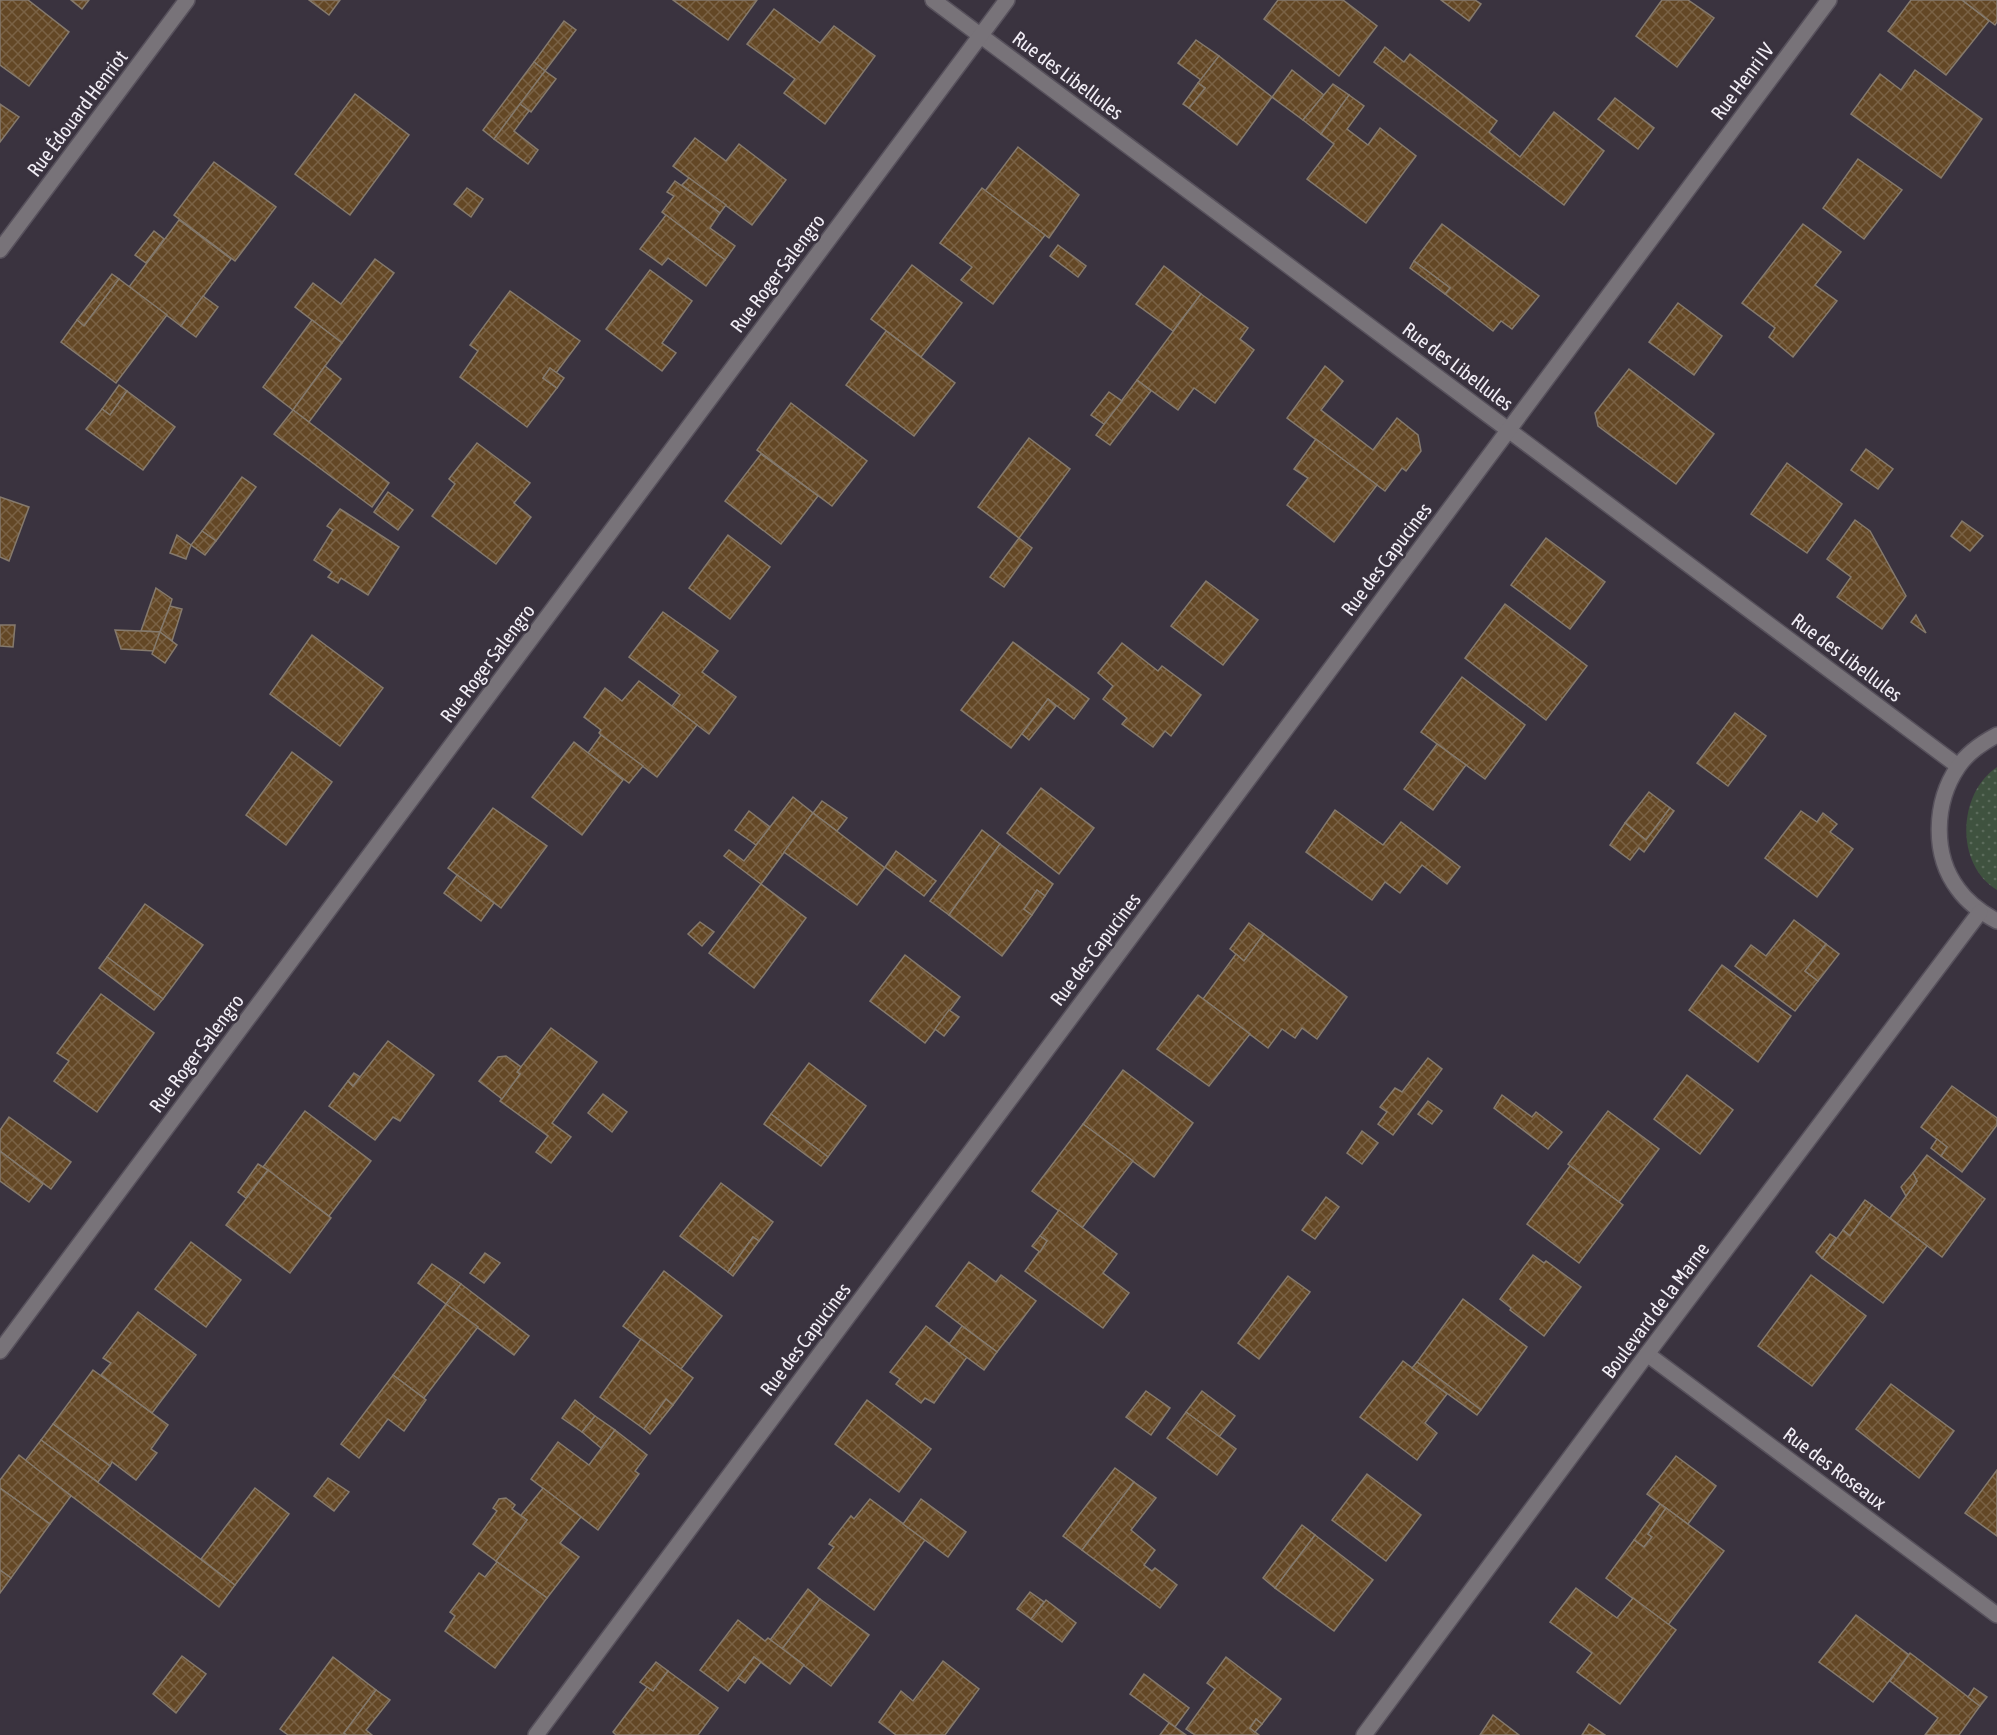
<svg xmlns="http://www.w3.org/2000/svg" width="1997" height="1735" font-family="'Asap Condensed',sans-serif">
	<style>
		.grass { fill: url(#grass-dots) }
		.building { fill: url(#building-cross-hatch); stroke: #857a6d; stroke-width: 1.5 }
		.lines { fill: none; stroke-linecap: round; stroke-linejoin: round }
		.minor-casing { stroke: #57515c; stroke-width: 18 }
		.minor { stroke: #787379; stroke-width: 15 }
		.labels { text-anchor: middle; dominant-baseline: central; stroke-width: 5; stroke-linejoin: round; paint-order: stroke }
		.street-label { font-size: 20px; fill: #f2eef6; stroke: #3a333f }
	</style>
	<defs>
		<pattern id="grass-dots" width="8" height="8" patternUnits="userSpaceOnUse" patternTransform="scale(1.5)"><rect width="8" height="8" fill="#3f523f"/><path d="M2 2h.1M6 6h.1" fill="none" stroke="#5b6b5b" stroke-width="1.8" stroke-linecap="round"/></pattern>
		<pattern id="building-cross-hatch" width="8" height="8" patternUnits="userSpaceOnUse" patternTransform="scale(1.5)"><rect width="8" height="8" fill="#634725"/><path d="M0 0l8 8M0 8l8-8" fill="none" stroke="#7a6245"/></pattern>
	</defs>
	<rect width="100%" height="100%" fill="#3a333f"/>
	<path class="grass" d="M1997,767v123c-42,-25 -40,-96 0,-123z"/>
	<g class="building">
		<polygon points="0,0 28,0 69,32 29,86 0,65"/>
		<polygon points="71,0 89,0 82,9"/>
		<polygon points="309,0 340,0 329,15"/>
		<polygon points="673,0 757,0 728,40"/>
		<polygon points="1278,0 1343,0 1377,26 1339,76 1264,19"/>
		<polygon points="1441,0 1475,0 1481,4 1469,21"/>
		<polygon points="1662,0 1688,0 1714,18 1677,67 1636,36"/>
		<polygon points="1911,0 1962,0 1989,21 1946,75 1888,31"/>
		<polygon points="1962,0 1997,0 1997,22 1995,25"/>
		<polygon points="774,9 820,43 834,26 875,56 825,124 784,93 795,79 747,44"/>
		<polygon points="564,21 576,30 545,71 534,62"/>
		<polygon points="1196,40 1219,56 1201,80 1178,63"/>
		<polygon points="1385,47 1404,62 1410,54 1497,121 1489,132 1520,157 1554,112 1604,151 1564,205 1374,62"/>
		<polygon points="1219,56 1272,97 1237,145 1189,108 1205,88 1198,83"/>
		<polygon points="534,62 545,71 494,139 483,130"/>
		<polygon points="1292,70 1324,95 1303,120 1272,97"/>
		<polygon points="1915,70 1982,119 1941,178 1851,114 1880,74 1901,90"/>
		<polygon points="545,71 556,79 531,112 520,104"/>
		<polygon points="1198,83 1205,88 1189,108 1183,104"/>
		<polygon points="1333,84 1349,95 1321,134 1303,120"/>
		<polygon points="355,94 409,135 350,215 295,174"/>
		<polygon points="1349,95 1364,106 1347,129 1368,145 1380,128 1416,156 1366,223 1307,179 1334,144 1321,134"/>
		<polygon points="1615,98 1654,128 1638,149 1598,119"/>
		<polygon points="0,104 19,117 0,142"/>
		<polygon points="520,104 529,111 514,131 538,150 528,164 494,139"/>
		<polygon points="695,138 726,161 739,144 786,180 752,225 673,166"/>
		<polygon points="1018,147 1079,195 1049,238 985,191"/>
		<polygon points="1858,159 1902,190 1864,239 1823,208"/>
		<polygon points="214,162 276,207 235,261 174,215"/>
		<polygon points="689,178 726,205 720,213 682,185"/>
		<polygon points="675,181 720,213 710,228 735,246 725,260 662,212 674,196 667,192"/>
		<polygon points="467,188 483,199 471,217 454,204"/>
		<polygon points="982,188 1045,235 993,304 961,280 972,267 940,243"/>
		<polygon points="666,215 725,260 706,286 668,258 662,265 640,249"/>
		<polygon points="179,220 231,259 181,326 129,287"/>
		<polygon points="1442,224 1539,296 1512,329 1501,321 1493,331 1445,294 1450,288 1414,261"/>
		<polygon points="1803,224 1841,252 1815,285 1837,301 1793,357 1769,337 1775,328 1742,303"/>
		<polygon points="154,231 164,239 146,263 135,255"/>
		<polygon points="1058,245 1086,266 1078,277 1050,256"/>
		<polygon points="375,259 394,273 342,343 295,307 313,283 341,304"/>
		<polygon points="1414,261 1450,288 1445,294 1410,268"/>
		<polygon points="912,265 962,303 921,357 871,319"/>
		<polygon points="1164,266 1201,294 1173,331 1136,304"/>
		<polygon points="650,270 692,301 662,343 676,353 662,371 606,329"/>
		<polygon points="112,274 119,279 84,326 77,320"/>
		<polygon points="119,279 167,315 116,383 61,342 77,320 84,326"/>
		<polygon points="510,291 580,341 556,373 550,368 543,378 557,388 527,427 460,377 478,351 470,345"/>
		<polygon points="1201,294 1248,328 1240,339 1254,350 1215,403 1194,388 1178,410 1137,380"/>
		<polygon points="203,296 218,307 196,337 181,326"/>
		<polygon points="1678,303 1722,336 1694,375 1649,342"/>
		<polygon points="312,320 342,343 293,410 263,387"/>
		<polygon points="886,331 955,383 914,436 846,385"/>
		<polygon points="325,366 341,379 309,422 293,410"/>
		<polygon points="1325,366 1343,381 1321,410 1373,450 1397,418 1418,435 1421,451 1406,471 1402,468 1385,491 1287,418"/>
		<polygon points="550,368 564,378 557,388 543,378"/>
		<polygon points="1629,369 1714,434 1676,484 1598,426 1595,413"/>
		<polygon points="1137,380 1151,391 1110,445 1096,435"/>
		<polygon points="119,385 127,391 110,415 102,409"/>
		<polygon points="127,391 175,427 143,470 86,429 102,409 110,415"/>
		<polygon points="1109,392 1122,401 1104,424 1091,415"/>
		<polygon points="791,403 867,461 832,506 757,450"/>
		<polygon points="293,410 389,483 372,507 274,434"/>
		<polygon points="1029,438 1070,469 1019,538 978,507"/>
		<polygon points="1316,439 1377,485 1334,542 1287,505 1308,478 1294,469"/>
		<polygon points="477,443 530,483 514,503 531,517 496,564 432,516 455,484 449,479"/>
		<polygon points="1866,449 1893,469 1878,489 1851,470"/>
		<polygon points="761,454 818,496 781,544 725,501"/>
		<polygon points="1787,463 1842,504 1807,553 1751,514"/>
		<polygon points="242,477 256,487 216,541 202,531"/>
		<polygon points="388,492 413,510 398,530 374,512"/>
		<polygon points="0,497 29,507 9,561 0,557"/>
		<polygon points="340,509 399,547 368,595 341,578 338,583 328,577 332,572 314,560 333,530 327,526"/>
		<polygon points="1855,520 1870,531 1906,596 1882,629 1837,597 1851,577 1827,559"/>
		<polygon points="1962,521 1983,536 1970,551 1951,536"/>
		<polygon points="202,531 216,541 205,555 191,545"/>
		<polygon points="177,535 191,545 186,559 170,553"/>
		<polygon points="728,535 770,567 730,619 689,588"/>
		<polygon points="1019,538 1032,548 1004,587 990,577"/>
		<polygon points="1546,538 1605,582 1570,629 1511,585"/>
		<polygon points="1206,581 1258,620 1223,665 1171,626"/>
		<polygon points="156,588 172,599 170,606 160,632 141,631"/>
		<polygon points="1505,604 1587,666 1546,720 1465,658"/>
		<polygon points="170,606 182,609 172,641 160,632"/>
		<polygon points="663,612 718,651 702,672 736,697 709,734 672,706 680,695 629,657"/>
		<polygon points="1916,615 1926,633 1911,622"/>
		<polygon points="0,625 15,625 13,647 0,646"/>
		<polygon points="115,630 141,631 160,632 154,651 121,649"/>
		<polygon points="160,632 177,645 165,663 152,654"/>
		<polygon points="312,635 383,688 340,746 270,694"/>
		<polygon points="1013,642 1089,699 1074,719 1048,699 1011,748 961,710"/>
		<polygon points="1122,643 1158,671 1162,666 1201,695 1171,736 1165,731 1153,747 1122,724 1127,718 1103,699 1113,686 1098,673"/>
		<polygon points="1462,677 1525,725 1485,779 1421,732"/>
		<polygon points="639,681 697,725 657,777 601,735 599,733 601,730 584,717 605,688 622,701"/>
		<polygon points="1048,699 1056,706 1029,740 1022,734"/>
		<polygon points="1735,713 1766,736 1728,786 1697,763"/>
		<polygon points="601,735 643,766 629,783 588,753"/>
		<polygon points="574,742 623,780 582,835 532,797"/>
		<polygon points="1437,744 1466,765 1433,810 1404,789"/>
		<polygon points="292,752 332,782 286,845 246,815"/>
		<polygon points="1041,788 1094,828 1059,874 1007,833"/>
		<polygon points="1649,792 1670,808 1646,840 1625,823"/>
		<polygon points="793,797 813,813 761,884 724,856 729,850 744,861"/>
		<polygon points="822,801 847,818 837,831 813,813"/>
		<polygon points="493,808 547,846 501,908 448,868"/>
		<polygon points="1670,808 1674,811 1644,852 1639,848 1630,860 1610,845 1625,823 1646,840"/>
		<polygon points="1335,810 1383,845 1401,822 1460,867 1447,884 1422,865 1400,893 1385,882 1372,900 1306,852"/>
		<polygon points="749,811 770,827 756,845 735,830"/>
		<polygon points="1801,811 1817,822 1823,813 1837,824 1830,832 1853,849 1817,897 1765,858"/>
		<polygon points="813,813 885,868 857,905 784,852"/>
		<polygon points="982,830 1000,844 949,915 930,901"/>
		<polygon points="1000,844 1053,884 1045,896 1037,890 1024,909 1032,915 1002,956 949,915"/>
		<polygon points="896,851 936,881 924,896 885,867"/>
		<polygon points="457,875 494,903 481,921 444,893"/>
		<polygon points="761,884 806,918 754,988 709,953"/>
		<polygon points="1037,890 1045,896 1032,915 1024,909"/>
		<polygon points="145,904 203,945 163,999 107,957"/>
		<polygon points="1794,920 1826,944 1805,971 1818,981 1795,1011 1735,966 1751,945 1766,956"/>
		<polygon points="700,922 714,932 702,946 688,934"/>
		<polygon points="1249,923 1264,934 1244,961 1230,949"/>
		<polygon points="1264,934 1347,997 1317,1039 1302,1028 1295,1038 1282,1029 1268,1048 1203,999 1236,954 1244,961"/>
		<polygon points="1826,944 1839,954 1818,981 1805,971"/>
		<polygon points="905,955 960,997 925,1043 870,1001"/>
		<polygon points="107,957 163,999 154,1010 99,968"/>
		<polygon points="1722,965 1791,1016 1758,1062 1689,1010"/>
		<polygon points="101,994 154,1033 97,1112 54,1081 69,1061 57,1053"/>
		<polygon points="1198,995 1250,1034 1209,1086 1157,1049"/>
		<polygon points="949,1010 959,1017 944,1036 935,1029"/>
		<polygon points="551,1028 597,1062 552,1123 571,1137 551,1163 536,1152 548,1136 500,1101 520,1074 517,1072"/>
		<polygon points="388,1041 434,1075 400,1121 393,1117 375,1140 329,1106 348,1081 353,1086"/>
		<polygon points="506,1056 521,1067 517,1072 520,1074 502,1099 479,1081 498,1057"/>
		<polygon points="1428,1058 1442,1069 1393,1135 1378,1124 1387,1112 1380,1107 1395,1088 1402,1092"/>
		<polygon points="809,1063 866,1106 828,1157 771,1114"/>
		<polygon points="1123,1070 1193,1123 1154,1177 1083,1124"/>
		<polygon points="354,1073 360,1077 353,1086 348,1081"/>
		<polygon points="1687,1075 1733,1110 1700,1154 1654,1119"/>
		<polygon points="1952,1086 1997,1118 1997,1125 1962,1172 1941,1156 1947,1147 1921,1127"/>
		<polygon points="603,1094 627,1112 612,1132 588,1113"/>
		<polygon points="1502,1095 1532,1117 1536,1112 1562,1132 1548,1149 1494,1108"/>
		<polygon points="1428,1101 1442,1111 1432,1124 1418,1114"/>
		<polygon points="305,1111 371,1161 329,1216 263,1167"/>
		<polygon points="1608,1111 1659,1149 1619,1202 1568,1164"/>
		<polygon points="771,1114 828,1157 821,1166 764,1124"/>
		<polygon points="9,1117 71,1162 51,1189 0,1151 0,1130"/>
		<polygon points="1083,1124 1133,1161 1082,1228 1032,1191"/>
		<polygon points="1362,1131 1378,1143 1362,1164 1347,1153"/>
		<polygon points="1937,1139 1947,1147 1941,1156 1931,1148"/>
		<polygon points="0,1151 43,1184 29,1202 0,1181"/>
		<polygon points="1927,1155 1985,1199 1942,1257 1890,1218 1917,1181 1913,1173"/>
		<polygon points="258,1164 268,1170 246,1198 238,1192"/>
		<polygon points="1570,1166 1623,1205 1579,1263 1527,1224"/>
		<polygon points="268,1170 331,1218 290,1273 226,1225"/>
		<polygon points="1913,1173 1917,1181 1906,1196 1901,1187"/>
		<polygon points="721,1183 773,1222 759,1241 753,1237 728,1272 680,1236"/>
		<polygon points="1326,1197 1339,1207 1315,1239 1302,1230"/>
		<polygon points="1865,1200 1872,1205 1850,1236 1843,1230"/>
		<polygon points="1872,1205 1927,1246 1883,1303 1822,1258 1843,1230 1850,1236"/>
		<polygon points="1059,1210 1117,1254 1103,1273 1129,1293 1103,1328 1025,1271 1047,1241 1040,1236"/>
		<polygon points="1830,1234 1836,1238 1822,1258 1816,1252"/>
		<polygon points="1040,1236 1047,1241 1040,1252 1032,1246"/>
		<polygon points="753,1237 759,1241 733,1276 728,1272"/>
		<polygon points="191,1242 241,1280 206,1327 155,1289"/>
		<polygon points="485,1253 500,1263 484,1283 470,1273"/>
		<polygon points="1533,1255 1544,1263 1546,1261 1581,1287 1544,1336 1510,1310 1511,1308 1500,1299"/>
		<polygon points="969,1262 996,1282 1001,1275 1036,1301 997,1352 936,1306"/>
		<polygon points="432,1264 461,1284 446,1304 418,1283"/>
		<polygon points="664,1271 722,1316 681,1369 623,1326"/>
		<polygon points="1811,1275 1866,1316 1812,1386 1758,1346"/>
		<polygon points="1288,1276 1310,1292 1259,1359 1238,1343"/>
		<polygon points="461,1284 529,1336 514,1355 446,1304"/>
		<polygon points="1463,1299 1527,1347 1481,1410 1417,1362"/>
		<polygon points="446,1304 478,1327 424,1398 393,1375"/>
		<polygon points="138,1312 196,1355 152,1413 101,1375 111,1363 103,1358"/>
		<polygon points="926,1326 967,1357 934,1403 925,1398 921,1403 896,1384 900,1379 890,1372"/>
		<polygon points="962,1326 997,1352 984,1370 949,1344"/>
		<polygon points="641,1339 693,1378 673,1405 666,1399 644,1429 600,1397"/>
		<polygon points="1403,1361 1447,1394 1425,1423 1437,1433 1417,1460 1360,1417"/>
		<polygon points="1417,1362 1481,1410 1477,1415 1412,1368"/>
		<polygon points="93,1370 168,1425 151,1449 157,1453 136,1480 112,1462 110,1466 53,1424"/>
		<polygon points="393,1375 426,1400 404,1431 388,1419 359,1458 341,1444"/>
		<polygon points="1891,1384 1954,1431 1919,1478 1856,1429"/>
		<polygon points="1146,1391 1170,1408 1151,1435 1126,1417"/>
		<polygon points="1202,1391 1235,1416 1219,1437 1186,1412"/>
		<polygon points="666,1399 673,1405 650,1434 644,1429"/>
		<polygon points="575,1400 595,1416 582,1432 562,1418"/>
		<polygon points="867,1400 931,1449 899,1492 835,1444"/>
		<polygon points="1186,1412 1236,1449 1217,1475 1167,1438"/>
		<polygon points="595,1416 615,1430 601,1448 582,1432"/>
		<polygon points="53,1424 110,1466 98,1482 41,1440"/>
		<polygon points="615,1430 647,1455 635,1471 639,1474 598,1530 531,1479 558,1442 589,1465"/>
		<polygon points="41,1440 235,1585 219,1607 25,1461"/>
		<polygon points="19,1455 71,1496 50,1524 0,1488 0,1480"/>
		<polygon points="1676,1456 1716,1486 1688,1524 1647,1494"/>
		<polygon points="1115,1468 1134,1482 1082,1550 1063,1536"/>
		<polygon points="1997,1470 1997,1536 1965,1513"/>
		<polygon points="1367,1474 1421,1515 1386,1561 1332,1520"/>
		<polygon points="328,1478 349,1492 334,1511 314,1496"/>
		<polygon points="1134,1482 1156,1498 1131,1530 1155,1550 1144,1565 1152,1571 1155,1568 1177,1585 1160,1608 1082,1550"/>
		<polygon points="0,1488 50,1524 11,1578 0,1570"/>
		<polygon points="255,1488 289,1514 235,1585 201,1559"/>
		<polygon points="543,1488 581,1517 560,1543 579,1557 547,1598 496,1561 527,1520 521,1516 522,1514"/>
		<polygon points="506,1498 515,1505 512,1509 527,1520 496,1561 473,1544 497,1511 493,1508 499,1499"/>
		<polygon points="870,1499 925,1540 874,1610 818,1568 834,1547 829,1544 851,1516 854,1519"/>
		<polygon points="921,1499 966,1532 948,1557 903,1524"/>
		<polygon points="1660,1504 1666,1508 1648,1534 1652,1537 1644,1547 1634,1540"/>
		<polygon points="1666,1508 1724,1551 1668,1625 1606,1578 1634,1540 1644,1547 1652,1537 1648,1534"/>
		<polygon points="1302,1525 1315,1535 1275,1588 1263,1578"/>
		<polygon points="1315,1535 1373,1580 1334,1631 1275,1588"/>
		<polygon points="497,1562 547,1598 495,1668 445,1631 455,1616 450,1612 479,1573 485,1577"/>
		<polygon points="0,1570 11,1578 0,1593"/>
		<polygon points="1576,1588 1617,1618 1633,1598 1676,1630 1620,1704 1577,1672 1592,1653 1550,1622"/>
		<polygon points="808,1589 820,1599 782,1649 770,1640"/>
		<polygon points="1030,1592 1044,1602 1031,1619 1017,1609"/>
		<polygon points="820,1599 869,1635 831,1686 782,1649"/>
		<polygon points="1046,1600 1076,1623 1062,1642 1031,1619"/>
		<polygon points="1856,1615 1909,1655 1873,1702 1819,1662"/>
		<polygon points="738,1620 765,1641 768,1638 804,1665 790,1684 754,1657 728,1691 700,1670"/>
		<polygon points="1910,1653 1980,1706 1959,1735 1925,1735 1938,1718 1890,1681"/>
		<polygon points="182,1656 206,1674 176,1713 153,1694"/>
		<polygon points="333,1657 376,1690 344,1733 347,1735 288,1735 280,1729"/>
		<polygon points="754,1657 761,1662 745,1683 738,1678"/>
		<polygon points="1226,1657 1281,1699 1262,1724 1256,1719 1250,1728 1259,1735 1195,1735 1186,1729 1215,1689 1207,1683"/>
		<polygon points="943,1661 979,1689 945,1735 896,1735 879,1722 901,1691 913,1701"/>
		<polygon points="656,1662 668,1671 653,1691 640,1682"/>
		<polygon points="668,1671 718,1708 698,1735 616,1735 613,1732 647,1687 653,1691"/>
		<polygon points="1144,1674 1189,1708 1175,1727 1130,1694"/>
		<polygon points="1974,1688 1987,1697 1980,1706 1968,1697"/>
		<polygon points="376,1690 390,1700 366,1730 372,1735 347,1735 344,1733"/>
		<polygon points="1493,1715 1519,1735 1480,1735"/>
		<polygon points="1256,1719 1262,1724 1255,1732 1250,1728"/>
		<polygon points="1169,1723 1175,1727 1186,1735 1160,1735"/>
		<polygon points="1589,1724 1605,1735 1582,1735"/>
	</g>
	<g class="lines">
		<g class="minor-casing">
			<g id="minor">
				<polyline points="933,0 1958,766"/>
				<polyline points="0,250 187,0"/>
				<path d="M1997,735c-15,8 -30,18 -39,32 -24,35 -26,88 0,122 10,14 24,24 39,32"/>
				<polyline points="0,1351 1007,0"/>
				<polyline points="1647,1354 1997,1615"/>
				<polyline points="536,1735 1829,0"/>
				<polyline points="1364,1735 1647,1354 1980,912"/>
			</g>
		</g>
		<use href="#minor" class="minor"/>
	</g>
	<g class="labels">
		<g class="street-label">
			<text transform="translate(1068 75) rotate(37)">Rue des Libellules</text>
			<text transform="translate(1742 81) rotate(-53)">Rue Henri IV</text>
			<text transform="translate(77 113) rotate(-53)">Rue Édouard Henriot</text>
			<text transform="translate(777 273) rotate(-53)">Rue Roger Salengro</text>
			<text transform="translate(1458 366) rotate(37)">Rue des Libellules</text>
			<text transform="translate(1386 559) rotate(-53)">Rue des Capucines</text>
			<text transform="translate(1847 657) rotate(37)">Rue des Libellules</text>
			<text transform="translate(487 663) rotate(-53)">Rue Roger Salengro</text>
			<text transform="translate(1095 949) rotate(-53)">Rue des Capucines</text>
			<text transform="translate(196 1053) rotate(-53)">Rue Roger Salengro</text>
			<text transform="translate(1655 1310) rotate(-53)">Boulevard de la Marne</text>
			<text transform="translate(805 1339) rotate(-53)">Rue des Capucines</text>
			<text transform="translate(1835 1468) rotate(37)">Rue des Roseaux</text>
		</g>
	</g>
</svg>
